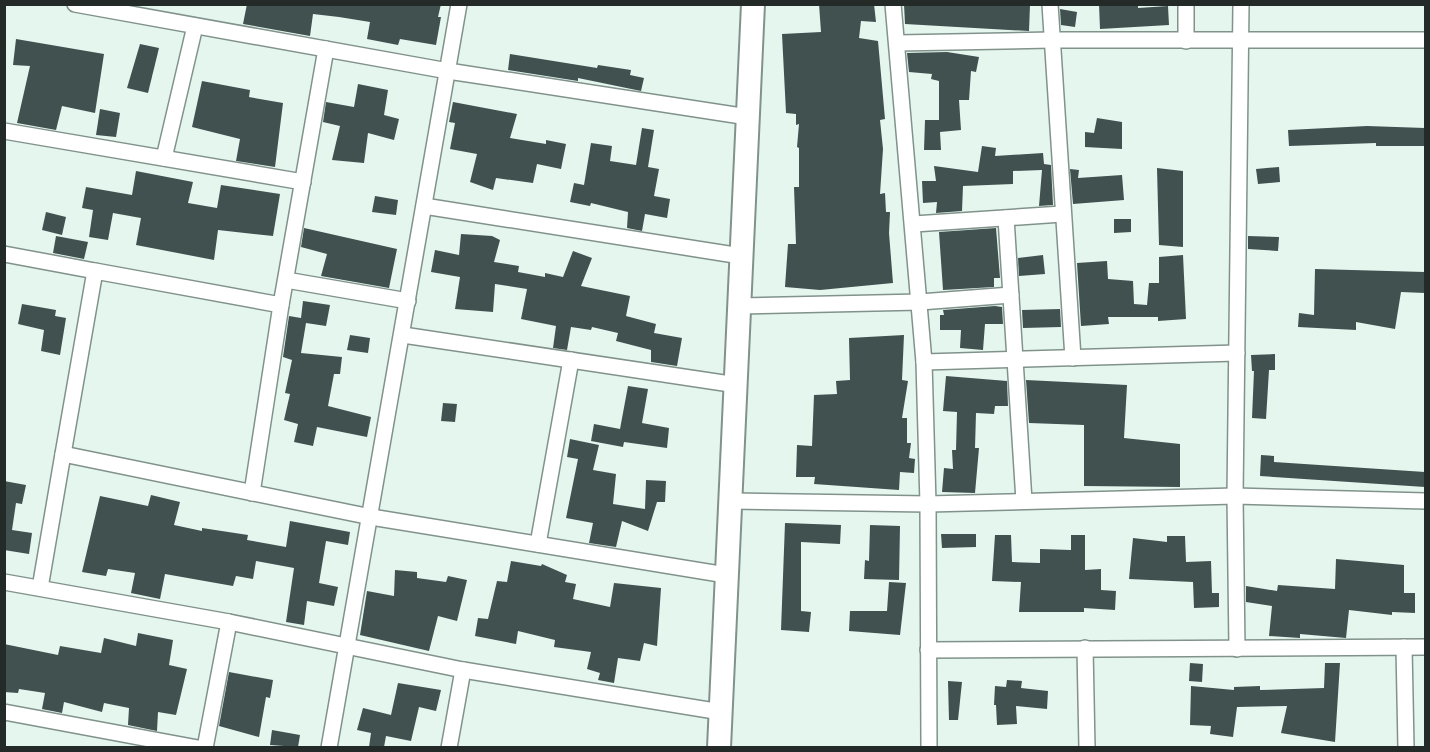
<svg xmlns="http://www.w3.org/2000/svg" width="1430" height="752" font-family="'Roboto Condensed',sans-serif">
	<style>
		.building { fill: #405150 }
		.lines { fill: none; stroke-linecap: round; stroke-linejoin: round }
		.street-casing { stroke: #81928b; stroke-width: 18 }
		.secondary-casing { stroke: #81928b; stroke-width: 26 }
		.street { stroke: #fff; stroke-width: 15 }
		.secondary { stroke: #fff; stroke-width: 22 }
	</style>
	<rect width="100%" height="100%" fill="#e5f6ef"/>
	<g class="building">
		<polygon points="247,4 441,4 438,17 441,17 436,45 400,39 398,45 367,39 370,22 339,17 313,14 310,36 243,24"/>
		<polygon points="819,4 874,4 876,22 861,21 859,38 878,41 885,119 880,120 883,149 880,194 885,193 886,212 890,212 889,233 893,283 820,290 785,287 788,244 796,244 794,187 799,187 799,148 797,147 799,124 796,125 796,114 786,113 782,34 821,32"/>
		<polygon points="904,4 1030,5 1029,31 905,24"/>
		<polygon points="1099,4 1138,4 1138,8 1168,6 1169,25 1100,29"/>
		<polygon points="1060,9 1077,12 1075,27 1061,25"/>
		<polygon points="16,39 104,54 95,113 62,106 56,130 17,123 30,66 13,65"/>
		<polygon points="140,44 159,48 148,93 127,88"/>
		<polygon points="947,52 979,57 976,72 971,71 969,100 959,100 961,130 940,132 941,150 924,150 925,120 939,120 939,81 931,79 932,74 909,72 907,53"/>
		<polygon points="510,54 597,68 598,65 631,70 630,75 644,78 641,91 578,78 578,81 508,70"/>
		<polygon points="202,81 250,90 249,97 283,103 275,167 236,161 240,139 192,127"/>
		<polygon points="358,84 388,90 384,115 399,119 394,140 368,133 364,163 332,160 340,126 323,122 326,102 354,107"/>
		<polygon points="453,102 517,114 510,138 546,144 546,140 566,144 561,169 537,164 533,183 496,178 493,190 470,182 477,154 450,149 455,123 449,122"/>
		<polygon points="100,109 120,113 116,137 96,135"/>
		<polygon points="1097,118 1122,122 1122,149 1085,147 1085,132 1094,133"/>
		<polygon points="1367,126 1425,128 1425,146 1376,146 1376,143 1289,146 1288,130"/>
		<polygon points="642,128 654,130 648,167 659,169 654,196 670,199 667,218 645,214 642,231 627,228 628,212 591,203 590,206 570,202 574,183 584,185 591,143 612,146 610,161 636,165"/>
		<polygon points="982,146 996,148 995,156 1043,153 1044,164 1051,165 1053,205 1039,206 1042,170 1013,171 1013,184 963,186 962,211 936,213 937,202 923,203 922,181 936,181 934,166 978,172"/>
		<polygon points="1279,167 1280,182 1258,184 1256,169"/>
		<polygon points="1157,168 1183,171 1183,247 1159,245"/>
		<polygon points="1070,169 1079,170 1078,178 1122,175 1124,200 1073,204"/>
		<polygon points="136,171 193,182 188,203 217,208 221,185 280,194 273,236 218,230 214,260 136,245 141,218 113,213 108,240 89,237 93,210 82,208 86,187 132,195"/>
		<polygon points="375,196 398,200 396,215 372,212"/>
		<polygon points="46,212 66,217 62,235 42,230"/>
		<polygon points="1114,219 1131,219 1131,232 1114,233"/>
		<polygon points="304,228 397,249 389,288 321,276 327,254 301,247"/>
		<polygon points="996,228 1000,278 994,278 994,287 943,290 939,232"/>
		<polygon points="461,234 492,236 500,240 494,262 519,266 518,272 545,277 545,273 563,277 573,251 592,258 581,286 630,296 626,316 656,324 654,333 682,338 677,366 651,362 651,350 616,341 618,333 592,327 591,330 571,327 567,350 553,348 556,326 521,319 527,289 495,284 493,312 455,309 460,277 431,272 435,250 459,255"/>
		<polygon points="56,236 88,242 84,259 53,253"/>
		<polygon points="1248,236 1279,237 1278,251 1248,249"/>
		<polygon points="1043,255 1045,274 1019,276 1018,258"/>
		<polygon points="1183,255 1186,319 1158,321 1158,317 1108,317 1109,324 1081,326 1077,263 1107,261 1108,279 1133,281 1134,304 1147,305 1149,283 1159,283 1159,257"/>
		<polygon points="1315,269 1425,272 1425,293 1401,292 1395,329 1356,322 1356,330 1298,327 1299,313 1314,315"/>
		<polygon points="303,301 330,305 326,326 306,323 301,353 342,357 340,374 334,374 328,406 371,417 367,437 317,427 313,446 294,442 298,424 284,420 290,394 285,393 292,360 283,357 289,316 301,318"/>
		<polygon points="22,304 56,310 55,316 66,318 60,355 41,351 44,330 18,324"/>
		<polygon points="995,306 1002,307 1003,324 985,324 983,350 960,348 961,330 940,330 940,315 944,315 943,310"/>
		<polygon points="1060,309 1061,327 1023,328 1022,310"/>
		<polygon points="350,335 370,338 368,353 347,350"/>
		<polygon points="904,335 902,380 908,381 902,418 907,418 907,443 911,443 909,458 915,459 914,473 900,472 899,490 814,484 815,477 796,477 797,445 812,446 814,395 837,394 836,381 850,380 849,338"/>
		<polygon points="1275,354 1275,370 1269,370 1266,419 1252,418 1254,371 1252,371 1251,355"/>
		<polygon points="946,376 1007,381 1008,406 995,406 994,414 976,413 975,448 979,448 975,493 942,492 944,468 953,469 952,450 956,450 957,412 943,411"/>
		<polygon points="1026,380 1127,385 1124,438 1180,444 1180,487 1084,486 1084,425 1029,423"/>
		<polygon points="628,386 648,389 642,423 669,428 667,448 624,442 623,447 591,441 594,424 620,429"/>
		<polygon points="443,403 457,404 455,422 441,421"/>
		<polygon points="570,439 599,445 593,470 616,474 613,504 645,509 646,480 666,481 665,502 657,502 648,531 622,521 616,547 589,543 593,523 566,518 578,459 567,457"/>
		<polygon points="1261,455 1274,456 1274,462 1425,472 1425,487 1260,476"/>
		<polygon points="4,481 26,485 22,504 16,503 12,530 32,533 29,554 4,550"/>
		<polygon points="151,495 180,502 174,525 202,531 202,528 248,535 247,540 286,547 290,521 350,532 348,545 326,541 319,583 338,587 334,606 307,601 304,625 286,622 294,568 256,561 253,579 236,576 233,586 165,574 160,599 131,593 135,573 108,569 106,576 82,572 100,496 148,506"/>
		<polygon points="785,523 841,525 840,544 801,542 801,611 811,612 809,632 781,630"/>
		<polygon points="870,525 900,526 899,580 864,579 865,560 869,561"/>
		<polygon points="941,534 976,534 976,547 942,548"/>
		<polygon points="995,535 1011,535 1012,562 1040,563 1040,549 1071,550 1071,535 1085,535 1085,570 1101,569 1101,590 1116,591 1115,610 1084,608 1084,612 1019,612 1021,582 992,581"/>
		<polygon points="1167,536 1185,536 1186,562 1211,561 1212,593 1219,593 1219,607 1194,608 1193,582 1129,579 1133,538 1167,542"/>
		<polygon points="1336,559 1404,565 1404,593 1415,593 1415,613 1392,612 1392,615 1349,610 1346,638 1300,634 1300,638 1269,636 1272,606 1246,602 1246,586 1277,591 1278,585 1335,589"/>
		<polygon points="511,561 541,566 542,564 567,575 565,582 576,584 573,599 610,607 614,583 661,588 657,646 644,643 640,661 618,658 614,683 598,680 600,673 587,669 591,652 554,647 555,640 518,631 516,644 475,636 478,618 488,619 497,581 507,582"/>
		<polygon points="395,570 417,572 417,578 446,582 448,576 467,580 457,621 438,616 429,651 360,635 367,591 394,596"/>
		<polygon points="889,582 906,583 900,635 849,631 850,611 887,611"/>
		<polygon points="138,633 173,640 169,665 187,669 176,715 158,712 157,731 128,725 129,708 104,703 102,712 64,702 62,713 42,709 45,693 19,689 18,693 4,692 4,644 58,655 60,646 101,653 104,638 136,646"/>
		<polygon points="1190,663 1203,664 1202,682 1189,681"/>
		<polygon points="1325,663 1340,663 1335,742 1281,733 1287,706 1237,707 1233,737 1210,734 1211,726 1190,725 1191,686 1234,690 1234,687 1260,686 1260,690 1324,688"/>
		<polygon points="229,672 273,680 270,698 266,697 259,737 219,726"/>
		<polygon points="1007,680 1022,681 1021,688 1048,691 1047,709 1016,706 1017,724 997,725 996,705 994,705 995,686 1006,687"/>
		<polygon points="948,681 962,682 958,720 949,720"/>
		<polygon points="398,683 441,690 436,711 419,707 411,741 386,736 384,747 369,747 371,733 357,730 363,708 391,715"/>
		<polygon points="272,730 300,735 298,747 270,745"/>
	</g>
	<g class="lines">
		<g class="street-casing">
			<g id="street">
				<polyline points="75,4 448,71 748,117"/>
				<polyline points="893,4 924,362 928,504 929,748"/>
				<polyline points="1050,4 1073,358"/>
				<polyline points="1186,4 1186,41"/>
				<polyline points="898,43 1051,40 1426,40"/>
				<polyline points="4,131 303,182"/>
				<polyline points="164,158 195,26"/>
				<polyline points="424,206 741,256"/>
				<polyline points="1006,218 1024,501"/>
				<polyline points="914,224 1062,214"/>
				<polyline points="4,254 95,271 63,454"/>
				<polyline points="95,271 281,305 252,493"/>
				<polyline points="286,280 408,301"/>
				<polyline points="281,305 326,49"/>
				<polyline points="739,306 920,302 1011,295"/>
				<polyline points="403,335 737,385"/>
				<polyline points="924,362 1237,353"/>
				<polyline points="731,501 928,504 1235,496 1426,501"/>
				<polyline points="538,544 571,360"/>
				<polyline points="4,582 229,622 463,670 721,712"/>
				<polyline points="40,588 63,454 371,517 726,575"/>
				<polyline points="1404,647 1406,748"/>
				<polyline points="1085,648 1087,748"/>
				<polyline points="1237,649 1235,496 1241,4"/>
				<polyline points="928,650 1426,647"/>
				<polyline points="4,712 198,748"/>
				<polyline points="205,748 229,622"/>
				<polyline points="329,748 459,4"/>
				<polyline points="449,748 463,670"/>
			</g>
		</g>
		<g class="secondary-casing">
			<polyline id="secondary" points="719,748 753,4"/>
		</g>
		<use href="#street" class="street"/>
		<use href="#secondary" class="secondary"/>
	</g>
	<rect width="1430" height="752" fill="none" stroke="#242a28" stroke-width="12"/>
</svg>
